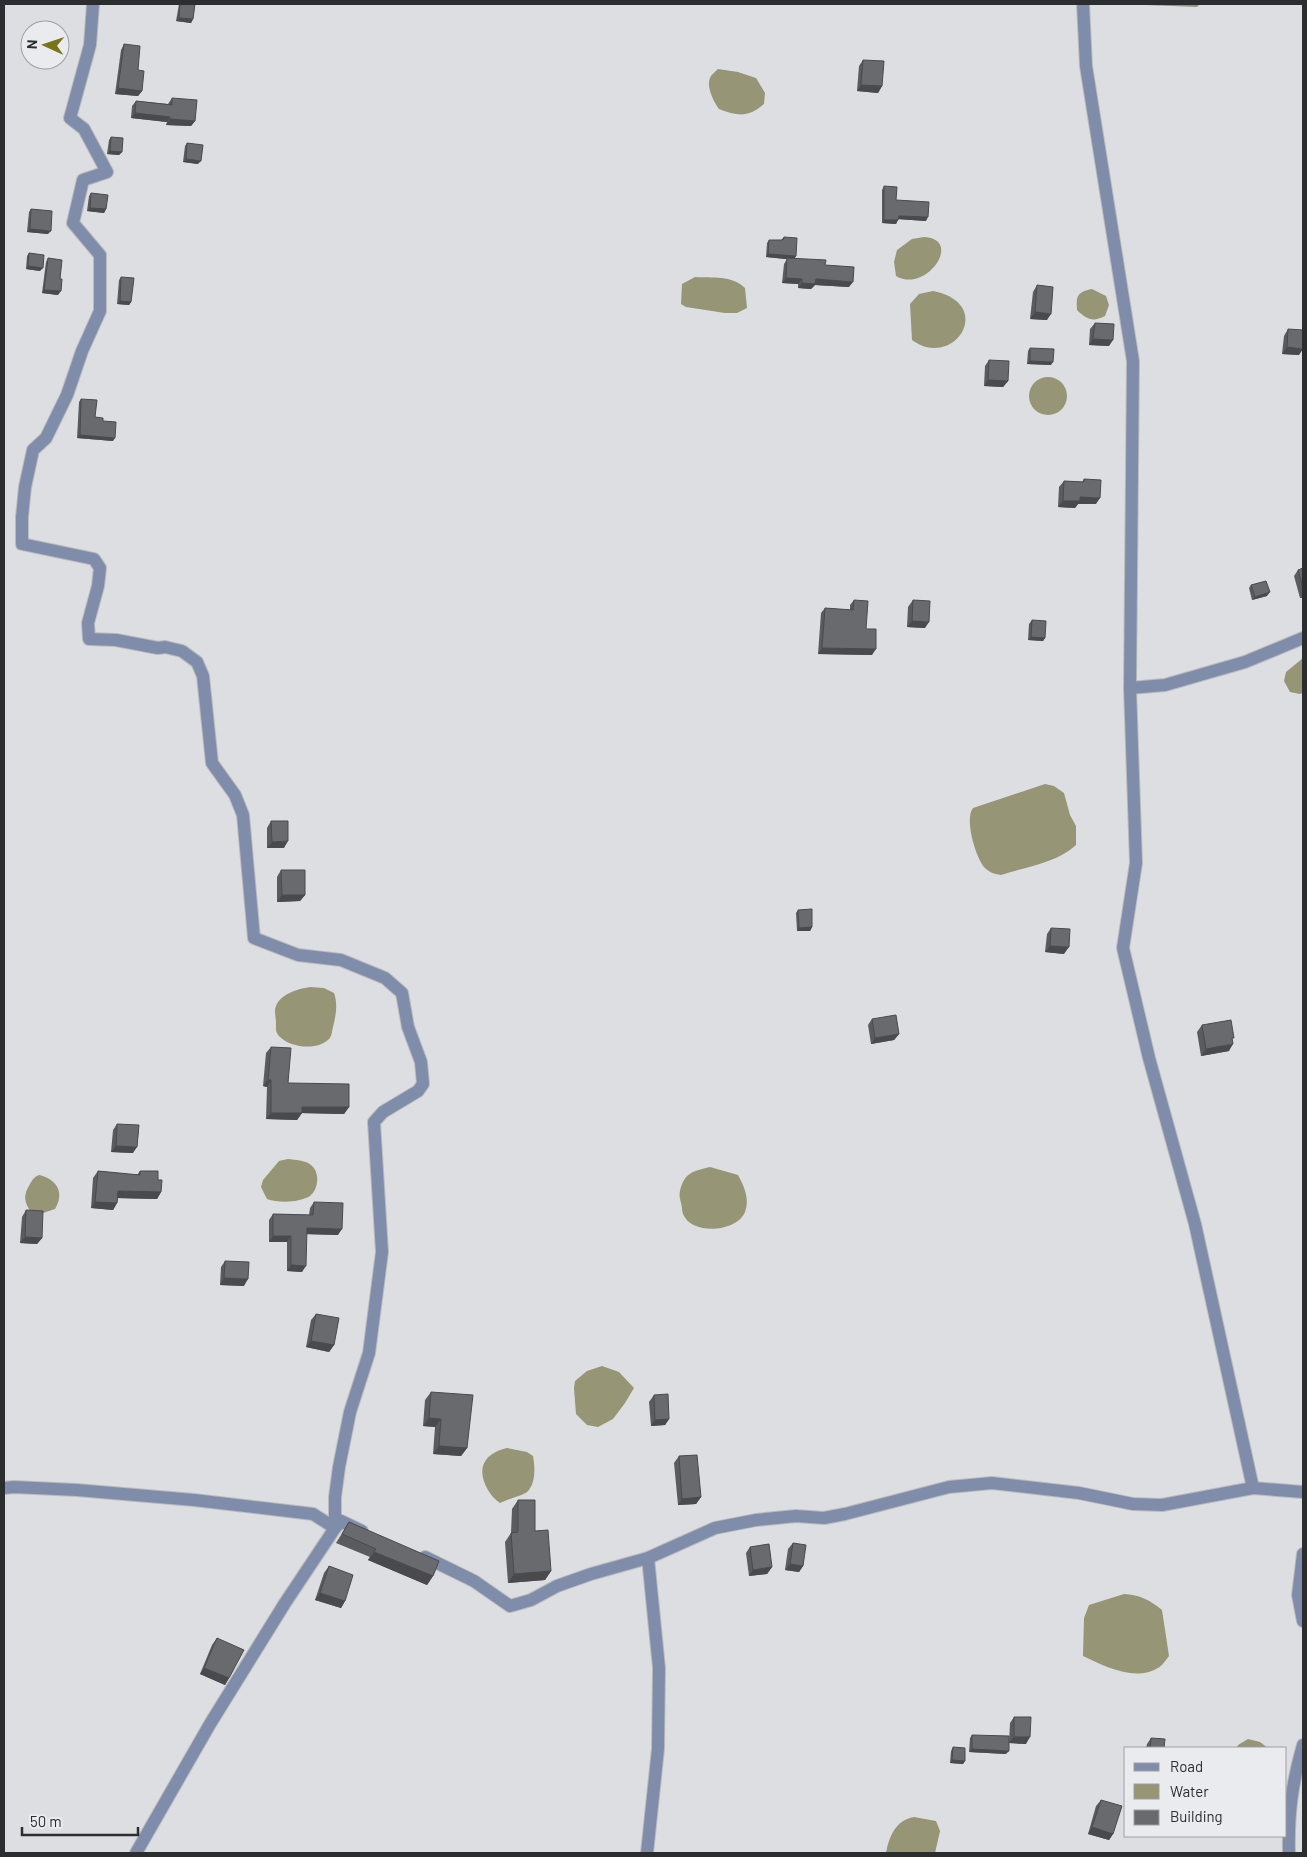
<svg xmlns="http://www.w3.org/2000/svg" width="1307" height="1857" font-family="Barlow,sans-serif">
	<style>
		.water { fill: #969576 }
		.lines { fill: none; stroke-linecap: round; stroke-linejoin: round }
		.minor-casing { stroke: #babbbe; stroke-width: 14 }
		.minor { stroke: #808daa; stroke-width: 12 }
		.wall { fill: #5a5b5f }
		.shaded-wall { fill: #4a4a4d }
		.building { fill: #696a6e; stroke: #4a4a4d }
	</style>
	<rect width="100%" height="100%" fill="#dddee2"/>
	<g class="water">
		<polygon points="1143,4 1200,4 1197,7 1146,5"/>
		<path d="M718,69l20,3 18,6 9,15 -1,11c-16,14 -26,12 -45,5 -5,-7 -13,-22 -9,-31 1,-3 6,-7 8,-9z"/>
		<path d="M924,237c40,2 2,57 -28,39l-2,-14 3,-12 15,-11z"/>
		<path d="M695,277c17,1 37,-2 50,11l2,20 -10,5h-12l-39,-6 -5,-3 1,-20z"/>
		<path d="M1092,289l14,7 3,9 -4,11c-12,6 -18,4 -28,-6 -1,-14 0,-18 15,-21z"/>
		<path d="M933,291c56,11 30,65 -7,56 -4,-1 -10,-4 -14,-7l-2,-36 9,-10z"/>
		<circle cx="1048" cy="396" r="19"/>
		<polygon points="1303,658 1303,693 1300,694 1290,692 1284,681 1286,672"/>
		<path d="M1045,784l9,2 10,7 6,22 6,11v19c-19,18 -51,22 -75,30 -6,-1 -10,-2 -15,-6 -10,-9 -22,-50 -13,-61z"/>
		<path d="M310,987l14,1 10,5c4,11 2,22 -1,34 -1,3 -1,8 -3,11 -11,13 -39,10 -50,-1 -5,-5 -4,-8 -4,-14 0,-4 -1,-8 -1,-12 1,-16 22,-22 35,-24z"/>
		<path d="M288,1159c7,1 17,1 23,6 9,7 8,24 -1,31 -12,7 -31,7 -43,3l-6,-12 2,-7 16,-19z"/>
		<path d="M710,1167l28,8c6,11 12,24 7,37 -8,20 -53,24 -62,2 -1,-3 -1,-8 -2,-11 -1,-5 -2,-7 -1,-12 4,-18 13,-20 30,-24z"/>
		<path d="M39,1175c18,4 26,18 16,34l-18,6 -6,-3c-7,-10 -8,-17 -1,-28 3,-5 4,-7 9,-9z"/>
		<polygon points="602,1366 619,1372 634,1388 625,1403 613,1419 598,1427 587,1425 576,1414 574,1388 575,1381 587,1371"/>
		<path d="M507,1448l20,4 6,4c2,11 3,28 -6,36 -5,4 -20,7 -27,11 -12,-8 -24,-30 -14,-43 5,-7 13,-10 21,-12z"/>
		<path d="M1124,1594c16,1 26,6 38,16l7,46c-3,4 -7,10 -11,12 -23,14 -54,-2 -75,-12l1,-38 5,-13z"/>
		<polygon points="1248,1739 1260,1742 1268,1748 1237,1748 1238,1745"/>
		<path d="M914,1817l22,4 4,10 -5,22h-49c3,-17 10,-33 28,-36z"/>
	</g>
	<g class="lines">
		<g class="minor-casing">
			<g id="minor">
				<polyline points="93,4 90,45 70,118 84,129 107,172 83,180 73,223 100,255 100,311 82,351 67,395 46,438 33,450 25,487 22,517 22,544 94,559 100,568 98,586 88,623 89,639 116,640 158,648 165,647 182,651 197,662 203,676 212,763 235,795 243,815 254,938 298,955 341,960 385,978 402,993 408,1027 421,1062 423,1084 418,1091 383,1112 374,1122 382,1252 369,1353 350,1412 339,1467 335,1497 335,1528 285,1603 210,1724 136,1853"/>
				<polyline points="1083,4 1086,66 1133,361 1130,688 1136,863 1123,948 1149,1058 1195,1224 1253,1488"/>
				<polyline points="1130,688 1165,685 1245,662 1303,638"/>
				<polyline points="4,1488 14,1487 77,1490 194,1500 313,1514 335,1528 341,1521 362,1531"/>
				<polyline points="1303,1554 1298,1595 1303,1621"/>
				<polyline points="425,1557 474,1581 510,1606 531,1600 557,1586 591,1574 648,1558 715,1528 756,1520 796,1516 824,1518 845,1514 949,1487 992,1483 1079,1493 1133,1504 1162,1505 1253,1488 1303,1492"/>
				<polyline points="647,1853 658,1749 659,1668 648,1558"/>
				<path d="M1289,1853c-1,-39 3,-70 14,-108"/>
			</g>
		</g>
		<use href="#minor" class="minor"/>
	</g>
	<g class="wall">
		<polygon points="179,4 195,4 193,19 191,23 176,21"/>
		<polygon points="124,44 138,70 142,91 138,96 115,94 121,50"/>
		<polygon points="863,60 882,86 878,93 857,91 859,66"/>
		<polygon points="172,98 195,121 191,126 166,125 167,122 131,118 132,106 136,101 168,104"/>
		<polygon points="111,137 122,152 119,155 107,154 109,140"/>
		<polygon points="187,143 198,164 183,162 185,146"/>
		<polygon points="884,186 896,200 926,221 898,219 896,224 882,223 882,190"/>
		<polygon points="91,193 106,209 104,213 87,211 89,196"/>
		<polygon points="31,209 48,234 27,232 29,212"/>
		<polygon points="784,237 794,258 825,265 849,287 815,285 811,289 798,288 798,284 782,283 784,264 787,259 766,257 767,243 769,240 781,240"/>
		<polygon points="29,253 40,271 26,269 27,256"/>
		<polygon points="48,258 60,279 58,295 42,293 46,262"/>
		<polygon points="121,277 131,302 129,305 117,304 119,280"/>
		<polygon points="1037,285 1047,320 1030,319 1033,292"/>
		<polygon points="1095,323 1109,346 1089,345 1090,329"/>
		<polygon points="1288,329 1299,355 1282,354 1284,336"/>
		<polygon points="1030,348 1051,365 1027,364 1028,351"/>
		<polygon points="989,360 1008,381 1003,387 984,386 985,366"/>
		<polygon points="81,399 95,417 103,421 113,441 77,438 79,402"/>
		<polygon points="1084,479 1096,504 1078,504 1075,508 1058,507 1059,487 1064,481 1082,482"/>
		<polygon points="1303,568 1303,598 1300,598 1294,576 1298,570"/>
		<polygon points="1251,585 1267,596 1252,600 1249,588"/>
		<polygon points="854,600 866,629 872,655 818,654 821,613 825,608 850,610 850,605"/>
		<polygon points="913,600 925,628 907,627 908,607"/>
		<polygon points="1032,620 1045,638 1043,641 1028,640 1029,624"/>
		<polygon points="271,821 284,848 267,848 267,828"/>
		<polygon points="281,870 305,895 300,901 277,902 277,877"/>
		<polygon points="798,910 812,927 810,931 797,931 796,913"/>
		<polygon points="1051,928 1064,954 1045,952 1047,934"/>
		<polygon points="872,1019 899,1034 894,1040 871,1044 868,1025"/>
		<polygon points="1202,1025 1229,1051 1201,1056 1197,1032"/>
		<polygon points="271,1047 288,1083 349,1107 344,1114 302,1113 297,1120 266,1119 267,1087 263,1086 266,1053"/>
		<polygon points="117,1124 133,1153 111,1152 113,1130"/>
		<polygon points="98,1171 137,1175 140,1171 161,1192 157,1199 118,1198 117,1203 113,1210 91,1208 93,1178"/>
		<polygon points="314,1202 338,1235 306,1234 302,1272 287,1271 287,1242 269,1242 269,1220 273,1214 309,1215 310,1208"/>
		<polygon points="26,1210 42,1238 37,1244 20,1243 22,1217"/>
		<polygon points="225,1261 244,1286 220,1285 221,1267"/>
		<polygon points="316,1314 334,1345 329,1352 306,1347 311,1320"/>
		<polygon points="431,1392 467,1448 461,1456 433,1454 435,1427 423,1426 425,1400"/>
		<polygon points="654,1395 669,1419 665,1425 651,1426 649,1402"/>
		<polygon points="679,1456 701,1497 696,1504 678,1505 674,1463"/>
		<polygon points="518,1500 535,1531 551,1571 545,1580 508,1583 505,1542 511,1533 512,1509"/>
		<polygon points="349,1522 433,1576 427,1585 368,1560 370,1557 336,1543"/>
		<polygon points="793,1543 803,1566 799,1572 785,1570 788,1549"/>
		<polygon points="750,1547 772,1567 767,1574 749,1576 746,1553"/>
		<polygon points="329,1566 345,1601 341,1608 315,1600 324,1573"/>
		<polygon points="217,1638 229,1678 225,1685 200,1674 212,1645"/>
		<polygon points="1014,1717 1026,1744 1009,1743 1010,1723"/>
		<polygon points="972,1735 1006,1754 969,1752 970,1738"/>
		<polygon points="1151,1738 1164,1748 1146,1748 1147,1744"/>
		<polygon points="953,1747 965,1761 963,1764 950,1763 951,1751"/>
		<polygon points="1101,1800 1113,1834 1109,1840 1088,1834 1096,1806"/>
	</g>
	<g class="shaded-wall">
		<polygon points="179,18 193,19 191,23 176,21"/>
		<polygon points="861,85 882,86 878,93 857,91"/>
		<polygon points="118,88 142,91 138,96 115,94"/>
		<polygon points="135,113 170,117 167,122 131,118"/>
		<polygon points="170,119 195,121 191,126 166,125"/>
		<polygon points="110,151 122,152 119,155 107,154"/>
		<polygon points="186,159 201,161 198,164 183,162"/>
		<polygon points="90,208 106,209 104,213 87,211"/>
		<polygon points="899,216 928,217 926,221 896,219"/>
		<polygon points="884,220 898,220 896,224 882,223"/>
		<polygon points="30,229 51,231 48,234 27,232"/>
		<polygon points="768,254 796,256 794,260 766,257"/>
		<polygon points="28,266 43,268 40,271 26,269"/>
		<polygon points="786,278 802,279 798,284 782,283"/>
		<polygon points="816,279 853,282 849,287 815,285 811,289 798,288 802,283"/>
		<polygon points="44,290 61,291 58,295 42,293"/>
		<polygon points="120,301 131,302 129,305 117,304"/>
		<polygon points="1035,312 1051,314 1047,320 1030,319"/>
		<polygon points="1093,339 1113,340 1109,346 1089,345"/>
		<polygon points="1287,347 1303,349 1299,355 1282,354"/>
		<polygon points="1030,361 1053,362 1051,365 1027,364"/>
		<polygon points="988,380 1008,381 1003,387 984,386"/>
		<polygon points="80,435 115,438 113,441 77,438"/>
		<polygon points="1080,497 1100,498 1096,504 1078,504 1075,508 1058,507 1063,501"/>
		<polygon points="1270,592 1267,596 1252,600 1255,597"/>
		<polygon points="912,621 929,622 925,628 907,627"/>
		<polygon points="1031,637 1045,638 1043,641 1028,640"/>
		<polygon points="822,648 876,649 872,655 818,654"/>
		<polygon points="288,841 284,848 267,848 272,842"/>
		<polygon points="282,895 305,895 300,901 277,902"/>
		<polygon points="812,927 810,931 797,931 799,928"/>
		<polygon points="1050,946 1069,947 1064,954 1045,952"/>
		<polygon points="899,1034 894,1040 871,1044 875,1038"/>
		<polygon points="1233,1044 1229,1051 1201,1056 1206,1049"/>
		<polygon points="268,1080 271,1080 267,1087 263,1086"/>
		<polygon points="302,1107 349,1107 344,1114 297,1113"/>
		<polygon points="271,1113 302,1113 297,1120 266,1119"/>
		<polygon points="116,1146 137,1147 133,1153 111,1152"/>
		<polygon points="118,1191 161,1192 157,1199 114,1198"/>
		<polygon points="95,1202 117,1203 113,1210 91,1208"/>
		<polygon points="307,1228 342,1229 338,1235 302,1234"/>
		<polygon points="273,1236 291,1236 287,1242 269,1242"/>
		<polygon points="25,1237 42,1238 37,1244 20,1243"/>
		<polygon points="291,1265 306,1266 302,1272 287,1271"/>
		<polygon points="224,1278 248,1279 244,1286 220,1285"/>
		<polygon points="311,1341 334,1345 329,1352 306,1347"/>
		<polygon points="429,1418 441,1419 435,1427 423,1426"/>
		<polygon points="669,1419 665,1425 651,1426 655,1420"/>
		<polygon points="439,1446 467,1448 461,1456 433,1454"/>
		<polygon points="701,1497 696,1504 678,1505 682,1499"/>
		<polygon points="374,1552 433,1576 427,1585 368,1560"/>
		<polygon points="790,1564 803,1566 799,1572 785,1570"/>
		<polygon points="772,1567 767,1574 749,1576 753,1570"/>
		<polygon points="551,1571 545,1580 508,1583 514,1574"/>
		<polygon points="320,1593 345,1601 341,1608 315,1600"/>
		<polygon points="204,1668 229,1678 225,1685 200,1674"/>
		<polygon points="1014,1737 1030,1737 1026,1744 1009,1743"/>
		<polygon points="972,1749 1009,1751 1006,1754 969,1752"/>
		<polygon points="952,1760 965,1761 963,1764 950,1763"/>
		<polygon points="1092,1827 1113,1834 1109,1840 1088,1834"/>
	</g>
	<g class="building">
		<polygon points="180,4 195,4 193,19 179,18"/>
		<polygon points="124,44 140,46 138,70 144,71 142,91 118,88"/>
		<polygon points="863,60 884,61 882,86 861,85"/>
		<polygon points="172,98 197,100 195,121 170,119 170,117 135,113 136,101 172,105"/>
		<polygon points="111,137 123,138 122,152 110,151"/>
		<polygon points="187,143 203,145 201,161 186,159"/>
		<polygon points="884,186 897,187 896,200 929,202 928,217 899,216 898,220 884,220"/>
		<polygon points="91,193 108,195 106,209 90,208"/>
		<polygon points="31,209 52,211 51,231 30,229"/>
		<polygon points="784,237 797,238 796,256 768,254 769,240 783,240"/>
		<polygon points="29,253 44,255 43,268 28,266"/>
		<polygon points="48,258 62,260 60,279 62,279 61,291 44,290"/>
		<polygon points="787,258 826,260 825,265 854,267 853,282 816,279 815,284 802,283 802,279 786,278"/>
		<polygon points="121,277 134,278 131,302 120,301"/>
		<polygon points="1037,285 1053,287 1051,314 1035,312"/>
		<polygon points="1095,323 1114,324 1113,340 1093,339"/>
		<polygon points="1288,329 1303,330 1303,349 1287,347"/>
		<polygon points="1030,348 1054,349 1053,362 1030,361"/>
		<polygon points="989,360 1009,361 1008,381 988,380"/>
		<polygon points="81,399 97,400 95,417 103,418 103,421 116,422 115,438 80,435"/>
		<polygon points="1084,479 1101,480 1100,498 1080,497 1080,501 1063,501 1064,481 1084,482"/>
		<polygon points="1303,568 1303,588 1298,570"/>
		<polygon points="1266,581 1270,592 1255,597 1251,585"/>
		<polygon points="854,600 868,601 866,629 876,629 876,649 822,648 825,608 853,610"/>
		<polygon points="913,600 930,601 929,622 912,621"/>
		<polygon points="1032,620 1046,621 1045,638 1031,637"/>
		<polygon points="271,821 288,821 288,841 272,842"/>
		<polygon points="281,870 305,870 305,895 282,895"/>
		<polygon points="812,909 812,927 799,928 798,910"/>
		<polygon points="1051,928 1070,929 1069,947 1050,946"/>
		<polygon points="896,1015 899,1034 875,1038 872,1019"/>
		<polygon points="1231,1020 1234,1038 1232,1038 1233,1044 1206,1049 1202,1025"/>
		<polygon points="271,1047 291,1048 288,1083 349,1084 349,1107 302,1107 302,1113 271,1113 271,1080 268,1080"/>
		<polygon points="117,1124 139,1125 137,1147 116,1146"/>
		<polygon points="98,1171 140,1175 140,1171 158,1171 158,1180 162,1180 161,1192 118,1191 117,1203 95,1202"/>
		<polygon points="314,1202 343,1203 342,1229 307,1228 306,1266 291,1265 291,1236 273,1236 273,1214 313,1215"/>
		<polygon points="26,1210 43,1211 42,1238 25,1237"/>
		<polygon points="225,1261 249,1262 248,1279 224,1278"/>
		<polygon points="316,1314 339,1318 334,1345 311,1341"/>
		<polygon points="431,1392 473,1395 467,1448 439,1446 441,1419 429,1418"/>
		<polygon points="668,1394 669,1419 655,1420 654,1395"/>
		<polygon points="697,1455 701,1497 682,1499 679,1456"/>
		<polygon points="518,1500 535,1500 535,1531 548,1530 551,1571 514,1574 511,1533 518,1532"/>
		<polygon points="349,1522 439,1561 433,1576 374,1552 376,1549 342,1534"/>
		<polygon points="793,1543 806,1545 803,1566 790,1564"/>
		<polygon points="769,1544 772,1567 753,1570 750,1547"/>
		<polygon points="329,1566 353,1575 345,1601 320,1593"/>
		<polygon points="217,1638 244,1650 229,1678 204,1668"/>
		<polygon points="1014,1717 1031,1717 1030,1737 1014,1737"/>
		<polygon points="972,1735 1009,1736 1009,1751 972,1749"/>
		<polygon points="1151,1738 1165,1739 1164,1748 1150,1748"/>
		<polygon points="953,1747 965,1748 965,1761 952,1760"/>
		<polygon points="1101,1800 1122,1806 1113,1834 1092,1827"/>
	</g>
	<rect width="1307" height="1857" fill="none" stroke="#2c2d2e" stroke-width="10"/>
	<rect x="1124" y="1747" width="162" height="90" fill="#eaebef" stroke="#9e9fa2"/>
	<rect x="1134" y="1763" width="25" height="8" fill="#808daa" stroke="#9e9fa2"/>
	<text x="1170" y="1772" font-size="15" fill="#2c2d2e">Road</text>
	<rect x="1134" y="1784" width="25" height="15" fill="#969576" stroke="#9e9fa2"/>
	<text x="1170" y="1797" font-size="15" fill="#2c2d2e">Water</text>
	<rect x="1134" y="1810" width="25" height="15" fill="#696a6e" stroke="#9e9fa2"/>
	<text x="1170" y="1822" font-size="15" fill="#2c2d2e">Building</text>
	<g transform="translate(45 45) rotate(273)"><circle r="24" fill="#eaebef" stroke="#9e9fa2"/>
	<path d="M0-4L9 19L0 12L-9 19Z" fill="#797418"/>
	<text y="-8" font-size="14" font-weight="bold" text-anchor="middle" fill="#2c2d2e">N</text>
	</g>
	<path d="M22 1827v8h116v-8" fill="none" stroke="#2c2d2e" stroke-width="2.5"/>
	<text x="30" y="1827" font-size="15" fill="#2c2d2e" stroke="#eaebef" stroke-width="4" paint-order="stroke">50 m</text>
</svg>
